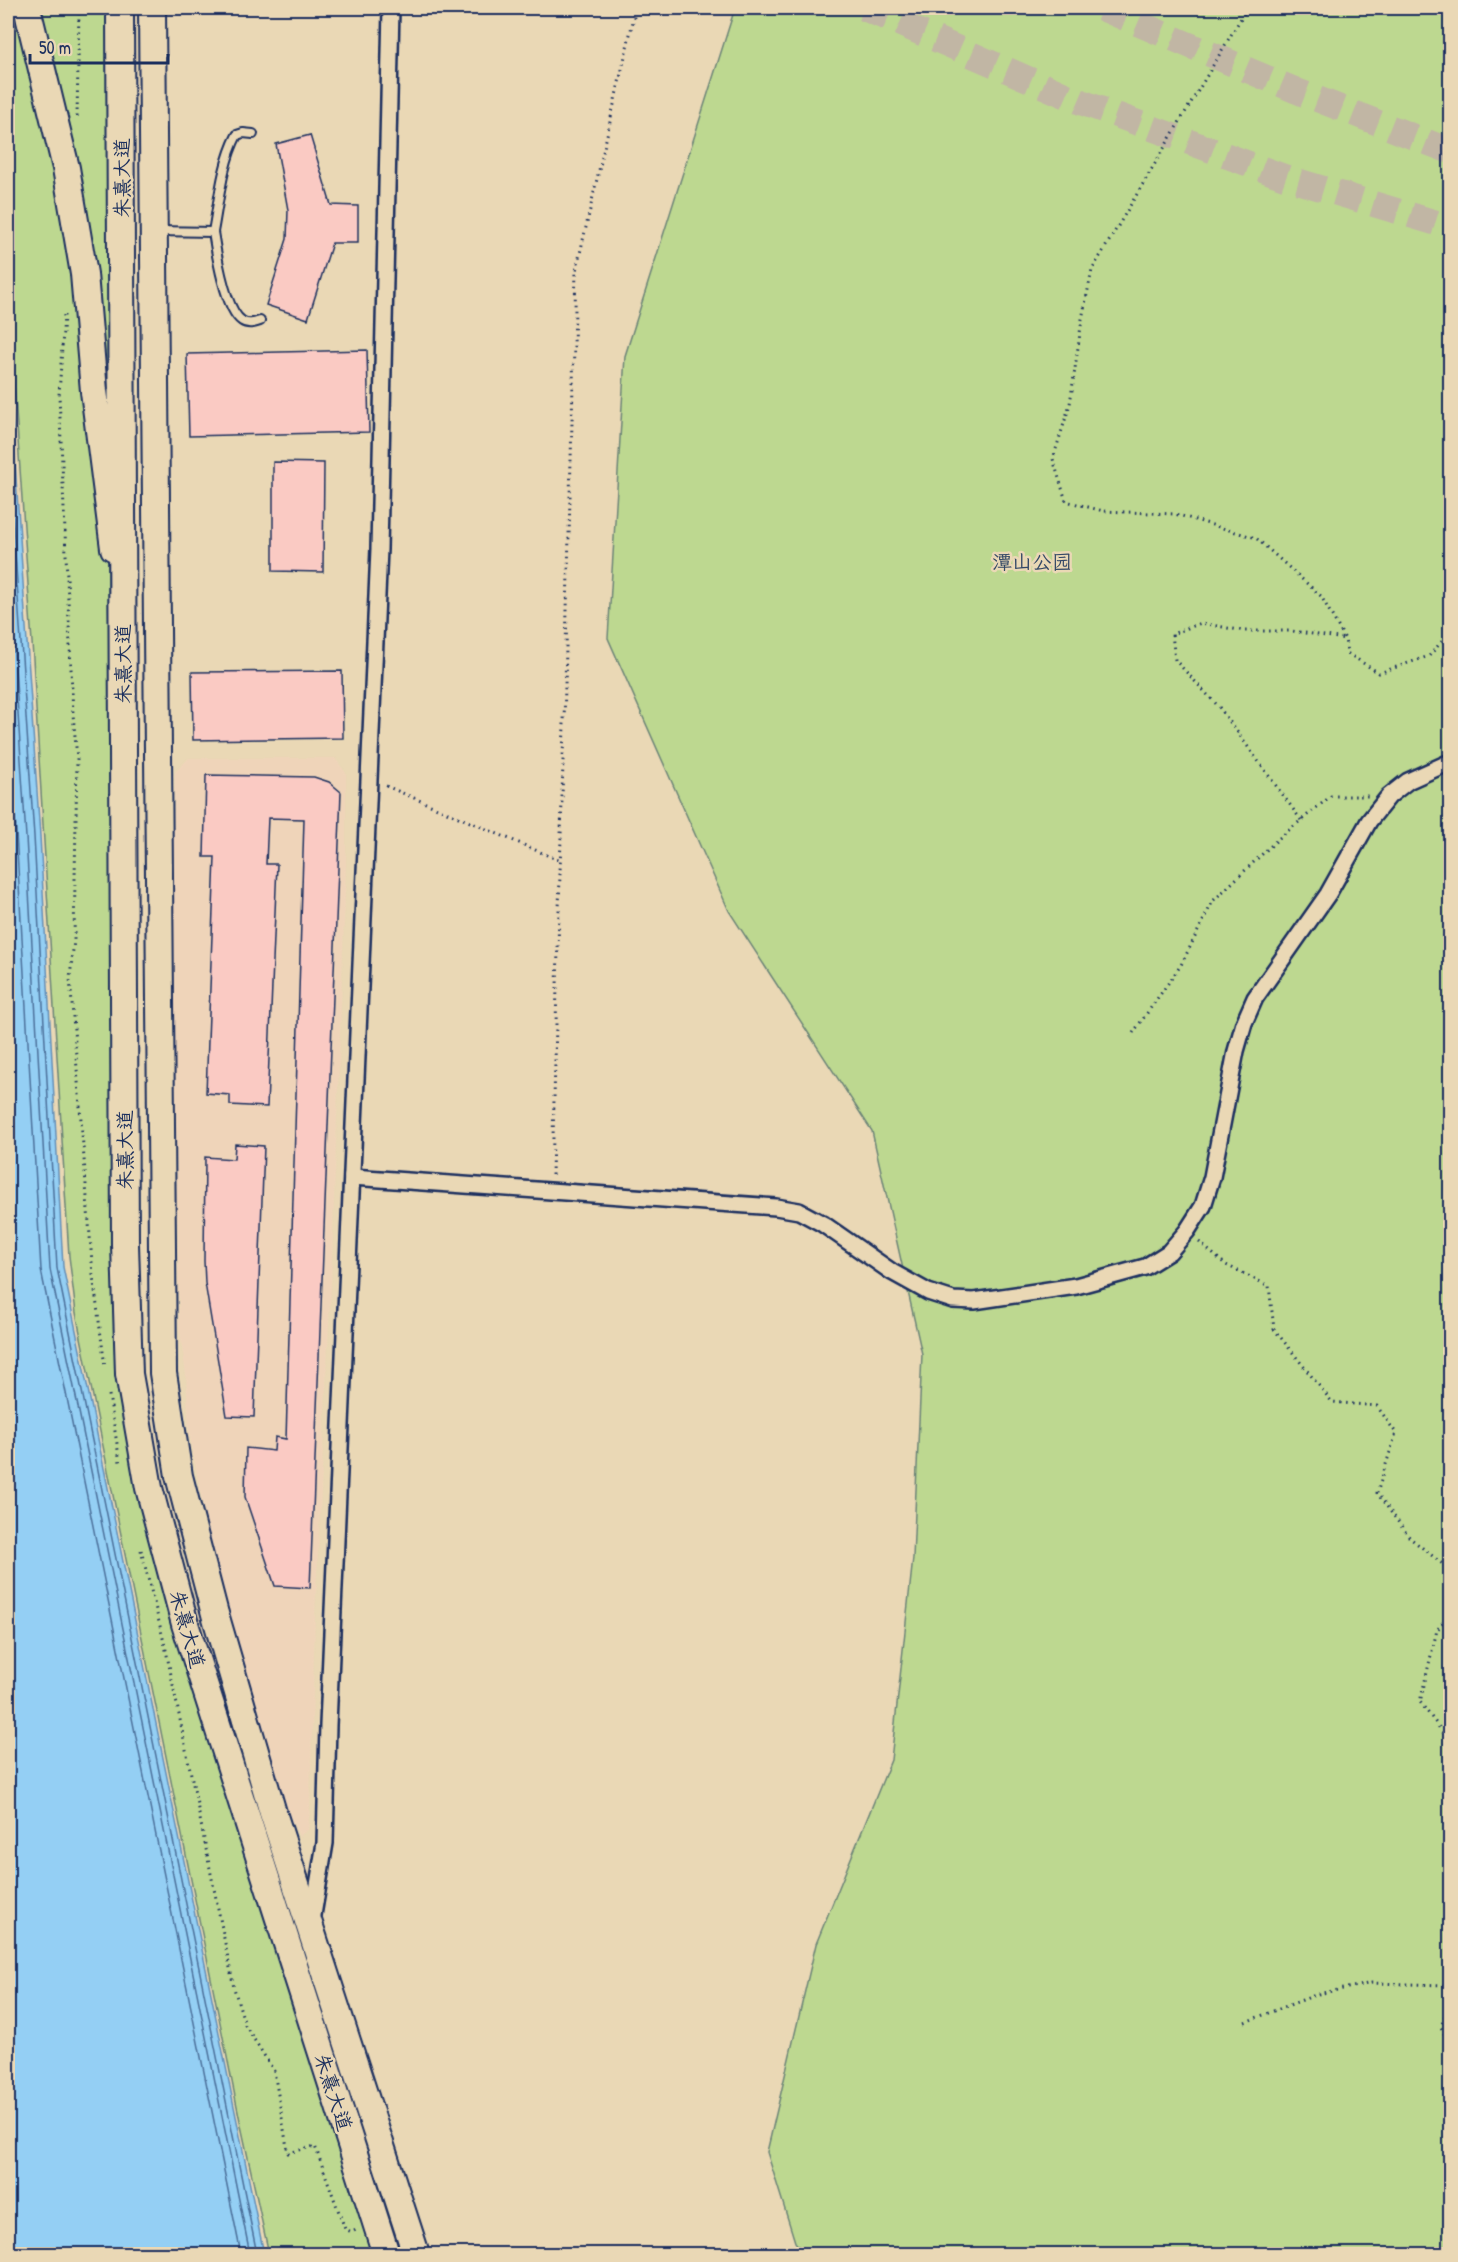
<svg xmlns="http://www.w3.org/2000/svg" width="1458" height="2262" font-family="'Patrick Hand','LXGW WenKai TC',sans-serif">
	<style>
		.built { fill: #efd4b9 }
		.green { fill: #bdd890; stroke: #6c8477; stroke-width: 1.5 }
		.water { fill: #94cff4; stroke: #648fb8; stroke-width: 1.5 }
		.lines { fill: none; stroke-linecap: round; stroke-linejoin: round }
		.shore { stroke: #4b6f9a; stroke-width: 1.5 }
		.building { fill: #facac3; stroke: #1b2f5e; stroke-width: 1.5 }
		.primary-tunnel { stroke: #c1b6a4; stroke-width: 26; stroke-dasharray: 26 13; stroke-linecap: butt }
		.service-casing { stroke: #1b2f5e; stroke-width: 12 }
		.minor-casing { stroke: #1b2f5e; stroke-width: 20 }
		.primary-casing { stroke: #1b2f5e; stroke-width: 30 }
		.trunk-casing { stroke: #1b2f5e; stroke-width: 30 }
		.path { stroke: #1b2f5e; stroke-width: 3; stroke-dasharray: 1.5 4.5; stroke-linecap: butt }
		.service { stroke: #ead8b5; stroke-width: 8 }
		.minor { stroke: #ead8b5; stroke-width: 15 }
		.primary { stroke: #ead8b5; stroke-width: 26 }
		.trunk { stroke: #ead8b5; stroke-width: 26 }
		.primary-bridge-casing { stroke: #1b2f5e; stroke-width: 30; stroke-linecap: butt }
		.primary-bridge { stroke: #ead8b5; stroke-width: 26 }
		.labels { text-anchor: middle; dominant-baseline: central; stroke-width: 5; stroke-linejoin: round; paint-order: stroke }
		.street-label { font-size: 20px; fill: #1b2f5e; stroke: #ead8b5 }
		.park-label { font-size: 20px; fill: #334866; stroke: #ead8b5 }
	</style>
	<rect width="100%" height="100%" fill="#ead8b5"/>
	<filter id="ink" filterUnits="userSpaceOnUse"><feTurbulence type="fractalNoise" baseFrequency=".0167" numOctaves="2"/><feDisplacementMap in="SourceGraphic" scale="12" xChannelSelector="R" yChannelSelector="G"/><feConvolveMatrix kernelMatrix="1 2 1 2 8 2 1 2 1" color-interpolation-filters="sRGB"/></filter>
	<g filter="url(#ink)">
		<polygon class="built" points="189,758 335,758 346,773 346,866 331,1283 315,1616 310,1806 308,1830 299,1836 283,1802 215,1569 189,1432 186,1375 179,1325 172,875 175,772"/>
		<g class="green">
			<polygon points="8,8 108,8 108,585 124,1390 377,2254 269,2254 240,2121 76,1313 69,1256 32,642 8,296"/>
			<polygon points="735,8 1450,8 1450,2254 804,2254 795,2242 767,2152 816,1944 891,1760 913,1558 922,1354 872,1131 729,911 608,638 625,356"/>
		</g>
		<polygon class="water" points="8,359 40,836 63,1267 264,2254 8,2254"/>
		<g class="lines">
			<g class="shore">
				<polyline points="8,448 34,836 57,1268 257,2254"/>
				<polyline points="8,559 26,837 50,1269 250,2254"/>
				<polyline points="8,693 41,1270 241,2254"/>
			</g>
		</g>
		<g class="building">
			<polygon points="310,135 331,205 358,206 358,243 332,243 308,319 266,305 287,239 288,210 276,144"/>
			<polygon points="367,350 369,432 189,436 187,354"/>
			<polygon points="273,462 324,463 323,572 273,571"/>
			<polygon points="342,671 343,738 193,740 192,672"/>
			<polygon points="206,775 314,777 329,782 341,792 310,1588 275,1586 245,1497 246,1448 274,1451 275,1437 286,1439 304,819 268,818 266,864 277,864 267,1107 230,1105 230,1095 206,1093 215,857 204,857"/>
			<polygon points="235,1144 264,1146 254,1417 227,1416 205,1283 204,1261 205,1157 234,1159"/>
		</g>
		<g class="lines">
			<g class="primary-tunnel">
				<polyline points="864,8 1081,102 1287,178 1450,227"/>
				<polyline points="1102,8 1297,91 1450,151"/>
			</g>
			<g class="service-casing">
				<g id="service">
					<path d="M156,231l57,1c6,-32 9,-68 24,-97l6,-2 10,1"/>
					<path d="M213,232c3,19 12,78 29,89 6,4 12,2 18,0"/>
				</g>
			</g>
			<g class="minor-casing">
				<g id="minor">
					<polyline points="352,1177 776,1207 799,1211 823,1224 892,1272 928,1292 953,1300 974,1301 1076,1286 1145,1267 1169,1252 1187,1231 1203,1206 1212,1177 1236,1051 1244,1023 1255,998 1328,894 1369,821 1389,796 1408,781 1450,762"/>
					<polyline points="312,1921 325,1843 328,1725 379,549 391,8"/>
				</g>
			</g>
			<g class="primary-casing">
				<polyline id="primary" points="94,391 114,548"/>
			</g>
			<g class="trunk-casing">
				<g id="trunk">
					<polyline points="120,8 125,1244 129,1374 149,1488 185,1624 386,2254"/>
					<polyline points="152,8 163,1373 179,1476 215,1614 273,1813 416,2254"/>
				</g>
			</g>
			<g class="path">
				<polyline points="1247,8 1092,270 1082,319 1070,404 1053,459 1066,501 1103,511 1175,514 1256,538 1321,596 1345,639 1347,653 1379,673 1429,656 1450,632"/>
				<polyline points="77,117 79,8"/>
				<polyline points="64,315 59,395 73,714 77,758 74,940 70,978 93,1275 105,1367"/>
				<polyline points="386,786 561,861"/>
				<polyline points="1301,820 1219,707 1175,660 1172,634 1201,623 1244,631 1292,631 1345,639"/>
				<polyline points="1133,1033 1181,965 1213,901 1278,839 1331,796 1369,796"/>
				<polyline points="552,1175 576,271 636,8"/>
				<polyline points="1199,1242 1226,1265 1269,1286 1274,1329 1332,1402 1377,1406 1396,1433 1377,1493 1410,1538 1450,1570"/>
				<polyline points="109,1395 120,1462"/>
				<polyline points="141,1550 166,1650 234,1988 245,2025 274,2071 288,2153 315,2146 345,2229 352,2232 356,2230"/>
				<polyline points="1450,1613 1437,1630 1420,1702 1450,1742"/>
				<polyline points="1450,1971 1446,1985 1450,1994"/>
				<polyline points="1450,1999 1441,2027 1450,2045"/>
				<polyline points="1245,2022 1318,1994 1372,1983 1446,1985"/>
			</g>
			<use href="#service" class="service"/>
			<use href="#minor" class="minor"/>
			<use href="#primary" class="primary"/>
			<use href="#trunk" class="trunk"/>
			<g class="primary-bridge-casing">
				<polyline id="primary-bridge" points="27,8 66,168 84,274 94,391"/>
			</g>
			<use href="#primary-bridge" class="primary-bridge"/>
		</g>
	</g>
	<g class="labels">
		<g class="street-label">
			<text transform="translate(121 178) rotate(-90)">朱熹大道</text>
			<text transform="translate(122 664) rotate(-90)">朱熹大道</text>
			<text transform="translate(124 1150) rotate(-90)">朱熹大道</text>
			<text transform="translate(188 1629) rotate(74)">朱熹大道</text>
			<text transform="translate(334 2092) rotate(72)">朱熹大道</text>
		</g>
		<g class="park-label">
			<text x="1032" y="561">潭山公园</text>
		</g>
	</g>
	<rect width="1458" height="2262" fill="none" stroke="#ead8b5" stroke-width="30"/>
	<rect x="15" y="15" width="1428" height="2232" fill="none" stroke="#1b2f5e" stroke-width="2" filter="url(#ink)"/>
	<path d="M30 54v9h138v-9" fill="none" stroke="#1b2f5e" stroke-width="3"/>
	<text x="39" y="54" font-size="18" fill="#1b2f5e" stroke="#ead8b5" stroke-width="4.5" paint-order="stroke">50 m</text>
</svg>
